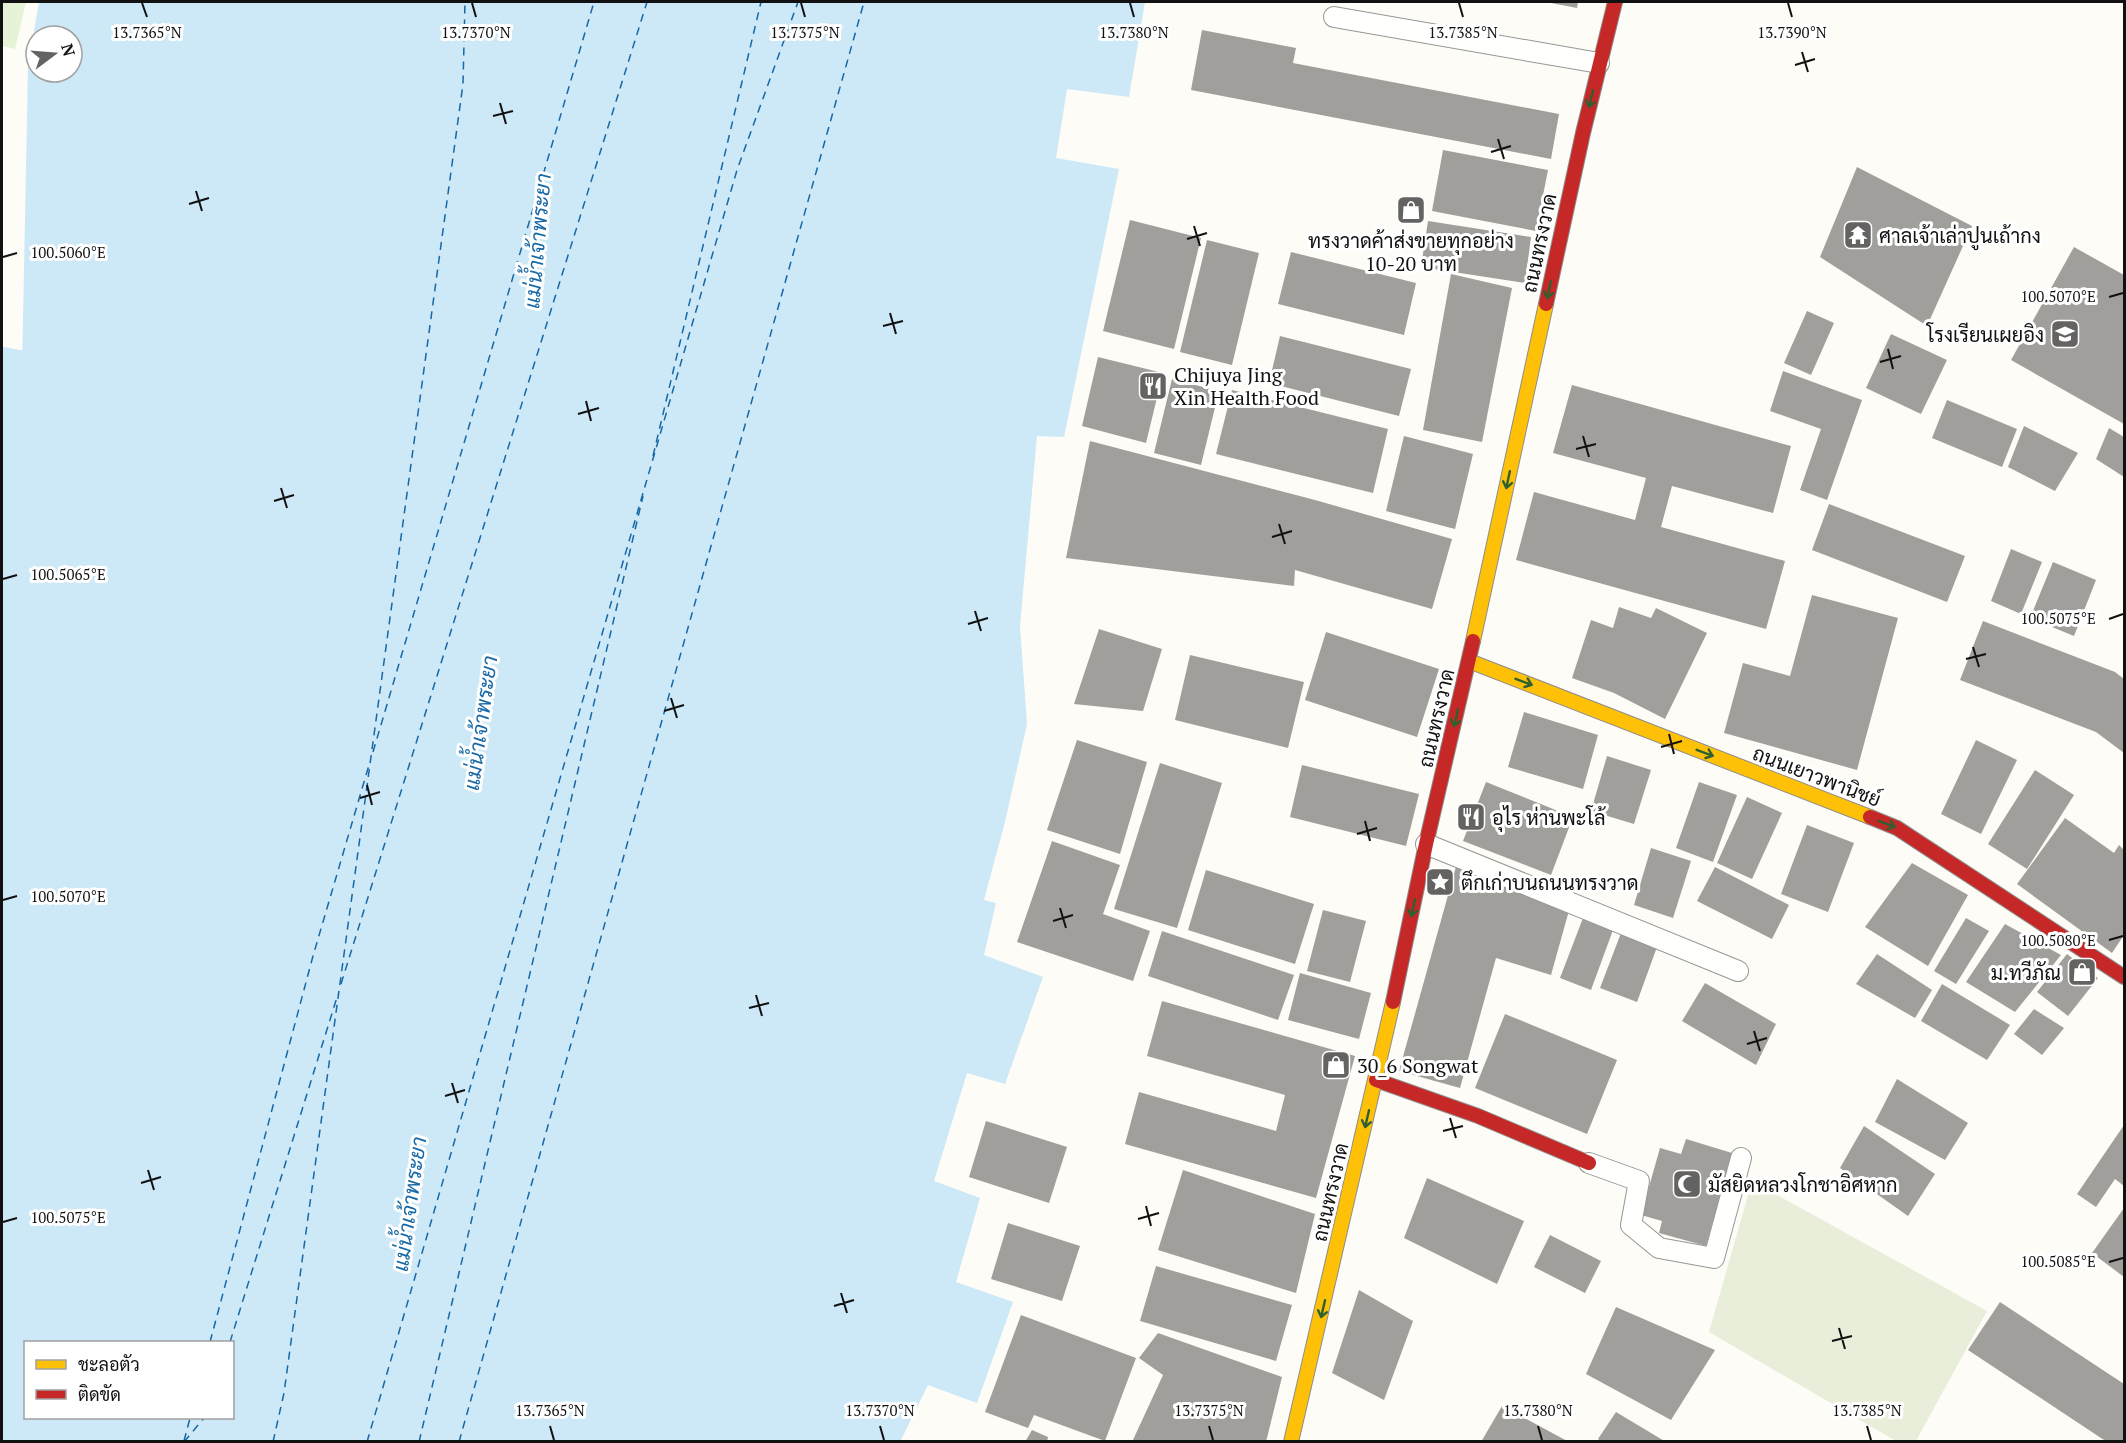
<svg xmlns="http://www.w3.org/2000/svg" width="2126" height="1443" font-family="'PT Serif',Sarabun,serif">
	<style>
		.green { fill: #e7f3d7 }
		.cemetery { fill: #e9eedb }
		.water { fill: #cde8f7; fill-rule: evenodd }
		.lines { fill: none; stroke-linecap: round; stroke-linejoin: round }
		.canal { stroke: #cde8f7; stroke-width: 40 }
		.ferry { stroke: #1768a6; stroke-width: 1.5; stroke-dasharray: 8 6; stroke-linecap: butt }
		.building { fill: #a19f9c }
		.lane-casing { stroke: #979795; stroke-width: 22 }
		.slow-casing { stroke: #8e8d8b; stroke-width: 16 }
		.jam-casing { stroke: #8e8d8b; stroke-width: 16 }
		.lane { stroke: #fffffe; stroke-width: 20 }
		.slow { stroke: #ffc107; stroke-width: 14 }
		.jam { stroke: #c62828; stroke-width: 14 }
		.oneway { stroke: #2e6030 }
		.ticks { fill: none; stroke: #111; stroke-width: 2 }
		.labels { text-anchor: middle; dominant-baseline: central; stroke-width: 6; stroke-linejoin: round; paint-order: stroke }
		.poi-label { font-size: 20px; fill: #111; stroke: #fff; text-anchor: start }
		.street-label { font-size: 20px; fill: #111; stroke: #fff }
		.water-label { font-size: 21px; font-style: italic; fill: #1768a6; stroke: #fff }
		.ticks-label { font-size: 15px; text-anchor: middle; fill: #111; stroke: #fff; stroke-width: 6; stroke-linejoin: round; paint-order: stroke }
	</style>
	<rect width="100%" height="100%" fill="#fdfcf7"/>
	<polygon class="green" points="2,2 26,2 15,49 2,46"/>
	<polygon class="cemetery" points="1752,1181 1987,1311 1916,1441 1896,1441 1709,1332"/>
	<path class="water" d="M39,2h1106l-16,95 -62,-8 -11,69 63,11 -55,268 -27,-1 -17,190 7,98 -22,98 -21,78 12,3 -12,52 59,22 -38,107 -38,-11 -33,108 46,17 -24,84 57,20 -36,101 -49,-18 -28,57 -898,-1v-1070h20l6,-306zM36,36h36v36h-36zM26,1342h206v76h-206z"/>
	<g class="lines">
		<polyline class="canal" points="2,367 75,381"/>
		<g class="ferry">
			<polyline points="653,456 761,2"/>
			<polyline points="373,752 594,2"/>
			<polyline points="341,984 647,2"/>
			<polyline points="210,1342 313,956 369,765"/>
			<polyline points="230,1342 338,994"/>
			<polyline points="184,1441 190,1418"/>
			<polyline points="184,1442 204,1418"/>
			<polyline points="273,1442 284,1393 463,84 465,2"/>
			<polyline points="367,1442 737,170 798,2"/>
			<polyline points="419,1442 643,496"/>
			<polyline points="459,1442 864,2"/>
		</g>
	</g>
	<g class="building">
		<polygon points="1546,2 1578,2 1577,8"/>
		<polygon points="1202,30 1296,48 1293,63 1559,114 1551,159 1191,90"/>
		<polygon points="1443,150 1548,170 1536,231 1432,211"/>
		<polygon points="1857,167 1972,226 1927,326 1820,257"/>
		<polygon points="1130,220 1201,238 1174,349 1103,331"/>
		<polygon points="1428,221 1531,237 1525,283 1421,267"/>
		<polygon points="1207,240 1259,253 1232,365 1180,352"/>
		<polygon points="2074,247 2124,275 2124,424 2011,360"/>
		<polygon points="1291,252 1416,283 1404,335 1278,304"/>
		<polygon points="1451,274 1512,288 1482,442 1423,430"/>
		<polygon points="1807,311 1834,323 1811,375 1784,363"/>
		<polygon points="1891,334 1947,360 1921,414 1866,388"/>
		<polygon points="1280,336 1411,369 1399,416 1269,383"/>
		<polygon points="1098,357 1163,373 1146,443 1082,426"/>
		<polygon points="1783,371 1862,400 1827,500 1800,490 1821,429 1770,411"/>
		<polygon points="1172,379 1219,391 1201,465 1154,453"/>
		<polygon points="1572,385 1791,446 1773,513 1672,486 1661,527 1785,561 1766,629 1516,560 1534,492 1635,520 1646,478 1553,453"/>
		<polygon points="1232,390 1388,429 1373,493 1216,454"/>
		<polygon points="1947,400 2017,429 2002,467 1932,438"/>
		<polygon points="2024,426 2078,453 2055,491 2008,467"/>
		<polygon points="2109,428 2124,437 2124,477 2096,459"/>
		<polygon points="1404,436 1473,454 1455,529 1386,511"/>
		<polygon points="1090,441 1315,500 1452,539 1432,609 1295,570 1294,586 1066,558"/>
		<polygon points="1829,504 1965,556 1947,602 1812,550"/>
		<polygon points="2011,549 2042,562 2021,614 1991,601"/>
		<polygon points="2053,562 2096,580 2074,636 2030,618"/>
		<polygon points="1812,595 1898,618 1857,770 1724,733 1743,663 1790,676"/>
		<polygon points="1619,607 1651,618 1656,608 1707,633 1665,719 1614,693 1572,678 1591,620 1613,628"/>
		<polygon points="1983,621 2115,672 2124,679 2124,753 2096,732 1960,680"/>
		<polygon points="1099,629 1162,649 1143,711 1074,704"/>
		<polygon points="1326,632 1439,669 1417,737 1305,700"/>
		<polygon points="1190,655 1304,682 1288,748 1175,720"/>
		<polygon points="1524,712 1598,735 1583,789 1508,767"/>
		<polygon points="1077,740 1147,762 1120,854 1047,830"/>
		<polygon points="1976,740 2017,760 1981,834 1941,814"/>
		<polygon points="1607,756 1651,770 1634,824 1591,811"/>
		<polygon points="1160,763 1222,783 1177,928 1114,909"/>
		<polygon points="1302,765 1419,794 1406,846 1290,817"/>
		<polygon points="2035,770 2074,795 2027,869 1988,844"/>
		<polygon points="1486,782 1573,817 1551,875 1463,841"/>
		<polygon points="1699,782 1737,795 1713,862 1676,848"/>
		<polygon points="1747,797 1782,813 1752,879 1717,863"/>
		<polygon points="2065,818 2114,853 2119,845 2124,850 2124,935 2112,953 2017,884"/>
		<polygon points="1807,825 1854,843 1828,912 1781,894"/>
		<polygon points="1052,841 1120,865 1103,914 1150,931 1133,981 1017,942"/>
		<polygon points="1651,848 1691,861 1673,918 1634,905"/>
		<polygon points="1457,863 1570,907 1551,975 1496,958 1460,1088 1399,1071"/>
		<polygon points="1912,863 1968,895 1928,966 1865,927"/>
		<polygon points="1715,867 1789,905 1772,939 1697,901"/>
		<polygon points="1206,870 1314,904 1295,964 1188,930"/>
		<polygon points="1323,910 1366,921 1350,982 1307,971"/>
		<polygon points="1583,918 1613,930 1591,990 1560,978"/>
		<polygon points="1966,918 1989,931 1956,984 1934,971"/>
		<polygon points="2005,924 2061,955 2015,1012 1966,982"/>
		<polygon points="1162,931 1294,975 1278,1020 1148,976"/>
		<polygon points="1621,933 1657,947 1637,1002 1600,988"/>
		<polygon points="1877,954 1932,990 1915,1018 1856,984"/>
		<polygon points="2067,954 2098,978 2068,1016 2037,992"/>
		<polygon points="1300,973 1371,993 1359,1039 1288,1020"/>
		<polygon points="1705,983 1776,1024 1756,1065 1682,1021"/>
		<polygon points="1942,984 2010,1025 1987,1060 1921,1021"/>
		<polygon points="1162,1001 1355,1056 1316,1198 1125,1144 1139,1092 1276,1131 1285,1095 1147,1056"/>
		<polygon points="2034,1009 2064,1028 2042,1055 2014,1034"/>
		<polygon points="1505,1014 1617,1060 1587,1134 1475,1088"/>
		<polygon points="1897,1079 1968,1123 1945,1160 1875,1122"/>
		<polygon points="986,1121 1067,1147 1049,1203 969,1177"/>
		<polygon points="2124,1125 2124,1186 2115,1179 2096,1207 2077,1194"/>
		<polygon points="1864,1126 1935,1174 1908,1216 1840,1168"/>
		<polygon points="1686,1139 1732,1153 1706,1246 1659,1233 1662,1221 1641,1215 1660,1148 1681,1154"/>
		<polygon points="1183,1170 1315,1214 1296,1293 1158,1250"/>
		<polygon points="1427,1178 1524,1221 1497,1284 1404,1238"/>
		<polygon points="2124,1208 2124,1277 2092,1253"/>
		<polygon points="1008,1223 1080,1246 1062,1301 991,1279"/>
		<polygon points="1550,1235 1601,1261 1585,1293 1534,1267"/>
		<polygon points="1156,1266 1292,1305 1276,1361 1140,1321"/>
		<polygon points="1359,1290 1413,1321 1384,1400 1332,1373"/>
		<polygon points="2000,1302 2124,1384 2124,1439 2123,1442 2107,1442 1968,1350"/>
		<polygon points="1616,1307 1715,1350 1671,1420 1586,1374"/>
		<polygon points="1021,1315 1136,1358 1105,1441 1034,1415 1028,1428 985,1412"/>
		<polygon points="1158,1333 1282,1377 1266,1442 1132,1442 1163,1375 1139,1358"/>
		<polygon points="1502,1406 1569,1442 1481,1442"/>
		<polygon points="1616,1412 1666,1442 1602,1442 1598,1439"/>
		<polygon points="1032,1430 1048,1437 1047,1442 1025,1442"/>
	</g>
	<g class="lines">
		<g class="lane-casing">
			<g id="lane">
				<polyline points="1334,17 1599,63"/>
				<polyline points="1426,844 1738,971"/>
				<polyline points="1589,1163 1639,1181 1631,1225 1659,1248 1714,1258 1741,1158"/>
			</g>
		</g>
		<g class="slow-casing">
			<g id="slow">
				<polyline points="1473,641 1546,304"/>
				<polyline points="1469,661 1870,817"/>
				<polyline points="1291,1442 1393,1002"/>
			</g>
		</g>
		<g class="jam-casing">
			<g id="jam">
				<polyline points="1546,304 1583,133 1615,2"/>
				<polyline points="1870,817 1897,828 2124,977"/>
				<polyline points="1393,1002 1426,844 1473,641"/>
				<polyline points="1376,1080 1478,1116 1589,1163"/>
			</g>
		</g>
		<use href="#lane" class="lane"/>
		<use href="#slow" class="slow"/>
		<use href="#jam" class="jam"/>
	</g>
	<defs><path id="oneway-shaft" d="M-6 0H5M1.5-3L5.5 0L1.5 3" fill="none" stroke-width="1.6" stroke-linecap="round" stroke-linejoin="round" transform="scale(1.5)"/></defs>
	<g class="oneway">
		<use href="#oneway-shaft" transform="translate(1591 99) rotate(103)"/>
		<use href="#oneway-shaft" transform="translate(1549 290) rotate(102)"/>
		<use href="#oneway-shaft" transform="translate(1508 480) rotate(102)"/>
		<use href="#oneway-shaft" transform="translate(1524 682) rotate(21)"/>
		<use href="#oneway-shaft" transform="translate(1456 718) rotate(103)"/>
		<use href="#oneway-shaft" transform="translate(1705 753) rotate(21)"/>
		<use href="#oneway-shaft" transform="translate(1887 824) rotate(21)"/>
		<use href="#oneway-shaft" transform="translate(1413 908) rotate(102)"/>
		<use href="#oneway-shaft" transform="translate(1367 1119) rotate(103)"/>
		<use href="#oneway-shaft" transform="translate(1323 1309) rotate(103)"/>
	</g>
	<path class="ticks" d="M142,3l5,14M472,3l4,14M801,3l4,14M1130,3l4,14M1459,3l4,14M1788,3l4,14M1802,52l6,20M1795,65l20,-6M500,103l6,21M493,116l20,-5M1498,139l6,20M1491,152l20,-6M196,191l6,20M189,204l20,-6M1194,226l6,20M1187,239l20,-6M3,257l14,-4M2109,297l14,-4M890,313l6,21M883,326l20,-5M1888,349l5,20M1880,362l21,-6M586,401l5,20M578,414l21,-6M1583,436l6,21M1576,449l20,-5M281,488l6,20M274,501l20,-6M1279,524l6,20M1272,537l20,-6M3,579l14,-4M975,611l6,20M2109,619l14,-5M968,624l20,-6M1973,647l6,20M1966,659l20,-5M671,698l6,20M664,711l20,-6M1669,734l5,20M1661,747l21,-6M367,785l5,20M360,798l20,-6M1365,821l5,20M1357,834l20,-6M3,900l14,-4M1060,908l6,20M1053,921l20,-6M2109,940l14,-4M756,995l6,21M749,1008l20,-5M1754,1031l6,20M1747,1044l20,-6M452,1083l6,20M445,1096l20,-6M1450,1118l6,20M1443,1131l20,-5M148,1170l6,20M141,1183l20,-6M1146,1206l5,20M1138,1219l21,-6M3,1222l14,-4M2109,1262l14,-4M841,1293l6,20M834,1306l20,-6M1839,1328l6,21M1832,1341l20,-5M550,1426l4,14M880,1426l4,14M1209,1426l4,14M1538,1426l4,14M1867,1426l4,14"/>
	<defs>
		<g id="shop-square" transform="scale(1.5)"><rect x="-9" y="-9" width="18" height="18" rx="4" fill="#646362" stroke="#fff"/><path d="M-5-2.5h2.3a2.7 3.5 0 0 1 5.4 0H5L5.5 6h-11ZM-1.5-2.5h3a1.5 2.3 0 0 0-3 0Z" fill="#fff"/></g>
		<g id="temple-square" transform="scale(1.5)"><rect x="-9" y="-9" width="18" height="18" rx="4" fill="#646362" stroke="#fff"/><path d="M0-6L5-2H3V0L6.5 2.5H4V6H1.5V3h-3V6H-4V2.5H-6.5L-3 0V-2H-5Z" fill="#fff"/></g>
		<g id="school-square" transform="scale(1.5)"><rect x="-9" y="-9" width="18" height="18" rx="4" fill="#646362" stroke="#fff"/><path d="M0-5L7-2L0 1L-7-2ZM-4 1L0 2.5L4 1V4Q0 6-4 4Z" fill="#fff"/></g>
		<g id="restaurant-square" transform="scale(1.5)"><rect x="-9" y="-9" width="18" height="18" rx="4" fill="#646362" stroke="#fff"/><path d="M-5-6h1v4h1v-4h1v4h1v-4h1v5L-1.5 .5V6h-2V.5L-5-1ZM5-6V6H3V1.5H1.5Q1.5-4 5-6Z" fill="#fff"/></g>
		<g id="sight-square" transform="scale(1.5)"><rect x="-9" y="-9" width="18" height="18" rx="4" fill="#646362" stroke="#fff"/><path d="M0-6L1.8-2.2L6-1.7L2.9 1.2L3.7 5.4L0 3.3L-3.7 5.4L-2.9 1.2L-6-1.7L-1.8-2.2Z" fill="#fff"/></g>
		<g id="mosque-square" transform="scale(1.5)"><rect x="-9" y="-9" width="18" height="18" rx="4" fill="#646362" stroke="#fff"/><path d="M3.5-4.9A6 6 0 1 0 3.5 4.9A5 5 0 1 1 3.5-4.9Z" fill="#fff"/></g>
	</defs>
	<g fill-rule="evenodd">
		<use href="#shop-square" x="1411" y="210"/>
		<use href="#temple-square" x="1858" y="235"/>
		<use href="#school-square" x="2065" y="334"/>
		<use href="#restaurant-square" x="1153" y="386"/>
		<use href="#restaurant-square" x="1471" y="817"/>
		<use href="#sight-square" x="1440" y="882"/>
		<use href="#shop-square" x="2082" y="972"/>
		<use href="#shop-square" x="1336" y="1065"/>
		<use href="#mosque-square" x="1687" y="1184"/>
	</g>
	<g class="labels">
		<g class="poi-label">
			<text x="1879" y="235">ศาลเจ้าเล่าปูนเถ้ากง</text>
			<text x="1411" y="240" text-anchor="middle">ทรงวาดค้าส่งขายทุกอย่าง<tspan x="1411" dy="23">10-20 บาท</tspan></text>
			<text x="2044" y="334" text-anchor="end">โรงเรียนเผยอิง</text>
			<text x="1174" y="374">Chijuya Jing<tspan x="1174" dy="23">Xin Health Food</tspan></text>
			<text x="1492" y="817">อุไร ห่านพะโล้</text>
			<text x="1461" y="882">ตึกเก่าบนถนนทรงวาด</text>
			<text x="2061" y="972" text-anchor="end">ม.ทวีภัณ</text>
			<text x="1357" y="1065">30_6 Songwat</text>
			<text x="1708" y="1184">มัสยิดหลวงโกชาอิศหาก</text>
		</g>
		<g class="street-label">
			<text transform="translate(1539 243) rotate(-78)">ถนนทรงวาด</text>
			<text transform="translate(1436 718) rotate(-77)">ถนนทรงวาด</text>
			<text transform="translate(1817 776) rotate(21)">ถนนเยาวพานิชย์</text>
			<text transform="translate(1330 1192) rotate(-77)">ถนนทรงวาด</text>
		</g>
		<g class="water-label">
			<text transform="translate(537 241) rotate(-85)">แม่น้ำเจ้าพระยา</text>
			<text transform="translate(480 723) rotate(-82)">แม่น้ำเจ้าพระยา</text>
			<text transform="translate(409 1204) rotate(-82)">แม่น้ำเจ้าพระยา</text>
		</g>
	</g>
	<g class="ticks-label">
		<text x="147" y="38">13.7365°N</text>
		<text x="476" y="38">13.7370°N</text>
		<text x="805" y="38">13.7375°N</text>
		<text x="1134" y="38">13.7380°N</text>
		<text x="1463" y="38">13.7385°N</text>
		<text x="1792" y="38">13.7390°N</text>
		<text x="68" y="258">100.5060°E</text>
		<text x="2058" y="302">100.5070°E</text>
		<text x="68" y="580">100.5065°E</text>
		<text x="2058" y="624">100.5075°E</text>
		<text x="68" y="902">100.5070°E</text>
		<text x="2058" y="946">100.5080°E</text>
		<text x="68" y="1223">100.5075°E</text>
		<text x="2058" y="1267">100.5085°E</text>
		<text x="550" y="1416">13.7365°N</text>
		<text x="880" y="1416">13.7370°N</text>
		<text x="1209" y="1416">13.7375°N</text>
		<text x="1538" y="1416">13.7380°N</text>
		<text x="1867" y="1416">13.7385°N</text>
	</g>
	<rect width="2126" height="1443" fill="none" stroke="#111111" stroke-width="6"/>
	<rect x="24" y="1341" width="210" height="78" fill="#ffffff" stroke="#a0a0a0" stroke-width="1.5"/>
	<rect x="36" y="1360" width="30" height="9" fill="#ffc107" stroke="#a0a0a0" stroke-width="1.5"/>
	<text x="78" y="1371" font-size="18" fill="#111111">ชะลอตัว</text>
	<rect x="36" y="1390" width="30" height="9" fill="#c62828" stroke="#a0a0a0" stroke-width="1.5"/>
	<text x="78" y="1401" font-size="18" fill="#111111">ติดขัด</text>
	<g transform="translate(54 54) rotate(74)"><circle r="28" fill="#ffffff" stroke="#a0a0a0" stroke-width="1.5"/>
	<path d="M0-4.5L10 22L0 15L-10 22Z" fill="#646362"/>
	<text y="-9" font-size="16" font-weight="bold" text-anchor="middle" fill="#111111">N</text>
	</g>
</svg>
